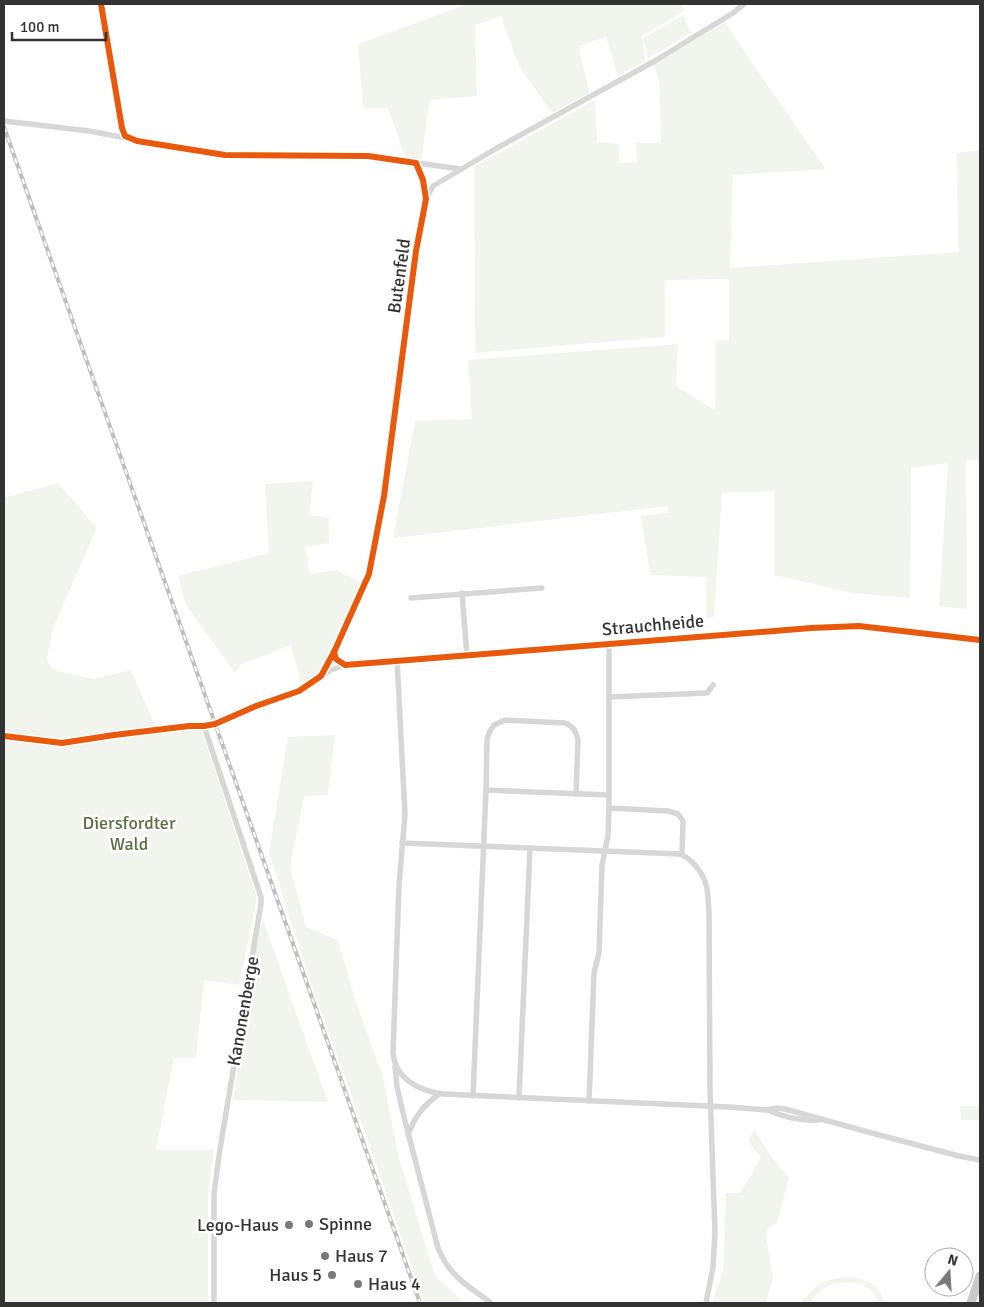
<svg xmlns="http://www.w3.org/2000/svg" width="984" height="1307" font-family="Signika,sans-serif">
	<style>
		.green { fill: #f1f5ed }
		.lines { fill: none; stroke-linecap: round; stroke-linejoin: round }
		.minor { stroke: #d7d7d7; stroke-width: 5.5 }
		.primary { stroke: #cacaca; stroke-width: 9 }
		.rail-casing { stroke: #bebebe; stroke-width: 4 }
		.rail { stroke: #fff; stroke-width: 2; stroke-dasharray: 5.5; stroke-linecap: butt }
		.cycleway-casing { stroke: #fff; stroke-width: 9 }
		.cycleway { stroke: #e8590c; stroke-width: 6 }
		.poi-dot { fill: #7a7a7a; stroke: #fff; stroke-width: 2 }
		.labels { text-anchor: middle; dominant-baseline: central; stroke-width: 5; stroke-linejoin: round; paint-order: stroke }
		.street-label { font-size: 18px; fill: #333; stroke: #fff }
		.park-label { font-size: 18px; fill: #56703f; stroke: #fff }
		.poi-label { font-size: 18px; fill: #333; stroke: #fff; text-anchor: start }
	</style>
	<rect width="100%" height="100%" fill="#fff"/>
	<g class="green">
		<polygon points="468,4 682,4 684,11 642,36 645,60 618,76 606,37 579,46 589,93 552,113 520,68 501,16 475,25 477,96 430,100 421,160 405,156 388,108 363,108 358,44"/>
		<polygon points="683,16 691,33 648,58 643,38"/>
		<polygon points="725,22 763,79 826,169 733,175 730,268 958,252 957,153 980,150 980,460 966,461 967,609 939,606 948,463 911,468 910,598 852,593 774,575 774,491 722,493 714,617 706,618 706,577 650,575 641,516 668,513 668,506 393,538 415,421 472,419 468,360 678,344 676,386 715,410 715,341 729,340 729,279 665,280 665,337 475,353 474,167 595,100 597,142 619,144 619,163 637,162 636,143 661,143 659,78 653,64"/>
		<polygon points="313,481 309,515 329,518 329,543 305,547 310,574 337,570 361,583 321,669 310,679 301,683 291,645 242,664 235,673 186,605 178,576 269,553 265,484"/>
		<polygon points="58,483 97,528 53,628 47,658 50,666 57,671 94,679 131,670 155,726 169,732 201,728 257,898 239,985 204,980 196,1058 174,1058 156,1150 214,1150 208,1193 208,1303 4,1303 4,498"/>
		<polygon points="335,735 328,795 304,796 290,867 306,927 338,940 354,996 383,1077 398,1155 435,1276 465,1303 424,1303 373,1155 310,981 269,852 288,737"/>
		<polygon points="263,920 328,1102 233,1100 255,949"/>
		<polygon points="960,1106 980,1106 980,1120 961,1120"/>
		<polygon points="754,1129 771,1156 789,1178 777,1223 768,1228 766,1235 773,1277 766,1303 712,1303 723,1271 726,1193 740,1193 761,1157 748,1142"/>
		<path d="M848,1277c17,1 33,7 36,26h-6c-6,-30 -58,-25 -67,0h-8l-1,-5h4c8,-15 25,-20 42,-21z"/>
	</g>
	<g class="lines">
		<g class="minor">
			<polyline points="101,4 122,128 125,136"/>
			<polyline points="4,121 89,131 121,137 125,136 137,141 225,155 368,156 460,169"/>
			<polyline points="416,163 423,180 426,199"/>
			<polyline points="462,593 467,656"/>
			<polyline points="411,598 542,588"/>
			<polyline points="609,644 609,697 707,693 713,685"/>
			<polyline points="334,652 336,659 345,665"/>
			<path d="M397,660l8,154 -6,71 -6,168c3,27 27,38 50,41l286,13 38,3 10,-2 8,1 94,26 80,21 21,4"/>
			<polyline points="322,674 334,652 369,574 384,496 416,251 426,199 433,186 497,148 653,62 733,13 744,4"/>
			<polyline points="609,697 609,808"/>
			<path d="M486,790l1,-51 3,-8 4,-6 11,-5 60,3c8,3 12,10 13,18l-2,53"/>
			<path d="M402,843l278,11c6,2 9,5 13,9 16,16 15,31 16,52l1,177 5,140 -2,35 -7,36"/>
			<path d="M395,1066l2,21 7,30 34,131c12,29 29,37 53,55"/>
			<polyline points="473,1096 486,790 609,795"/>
			<polyline points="519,1098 530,848"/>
			<polyline points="589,1101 594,973 599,953 602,865 608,836 609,808 668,811 678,814 683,821 682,854"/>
			<path d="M768,1110c15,7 34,11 51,10"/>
			<path d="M408,1135c7,-19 15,-29 31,-41"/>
			<polyline points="214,1303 214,1193 220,1149 261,904 261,897 204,726 215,724 256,706 299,691 331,670 345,665 821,627 859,626 980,640"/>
		</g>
		<polyline class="primary" points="971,1303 980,1276"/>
		<g class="rail-casing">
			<polyline id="rail" points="4,127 420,1303"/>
		</g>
		<use href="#rail" class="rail"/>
		<g class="cycleway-casing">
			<g id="cycleway">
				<polyline points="334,652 336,659 345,665 811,628 859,626 980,640"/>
				<polyline points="4,736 62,743 114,735 189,726 204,726 215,724 256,706 299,691 321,676 334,652 369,574 384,496 416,251 426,199 423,180 416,163 368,156 225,155 137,141 125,136 122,128 101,4"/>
			</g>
		</g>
		<use href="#cycleway" class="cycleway"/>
	</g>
	<g class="poi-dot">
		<circle cx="309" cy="1224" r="5"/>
		<circle cx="289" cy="1225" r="5"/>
		<circle cx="325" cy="1256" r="5"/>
		<circle cx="332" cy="1275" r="5"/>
		<circle cx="358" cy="1284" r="5"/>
	</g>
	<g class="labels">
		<g class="street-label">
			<text transform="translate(399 276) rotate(-82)">Butenfeld</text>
			<text transform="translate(653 625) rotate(-5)">Strauchheide</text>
			<text transform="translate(243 1011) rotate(-80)">Kanonenberge</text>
		</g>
		<g class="park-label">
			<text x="129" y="823">Diersfordter<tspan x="129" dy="21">Wald</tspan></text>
		</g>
		<g class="poi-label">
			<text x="319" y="1224">Spinne</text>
			<text x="279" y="1225" text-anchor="end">Lego-Haus</text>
			<text x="335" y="1256">Haus 7</text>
			<text x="322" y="1275" text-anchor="end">Haus 5</text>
			<text x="368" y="1284">Haus 4</text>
		</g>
	</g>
	<rect width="984" height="1307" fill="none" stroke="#333333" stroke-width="10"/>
	<g transform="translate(949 1272) rotate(18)"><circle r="24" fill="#ffffff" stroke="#adadad"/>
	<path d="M0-4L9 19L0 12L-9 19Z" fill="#7a7a7a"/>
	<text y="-8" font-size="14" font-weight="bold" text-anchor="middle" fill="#333333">N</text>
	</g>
	<path d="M12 32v8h94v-8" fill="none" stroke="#333333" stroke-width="2.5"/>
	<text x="20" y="32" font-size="15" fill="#333333" stroke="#ffffff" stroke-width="4" paint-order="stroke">100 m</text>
</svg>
